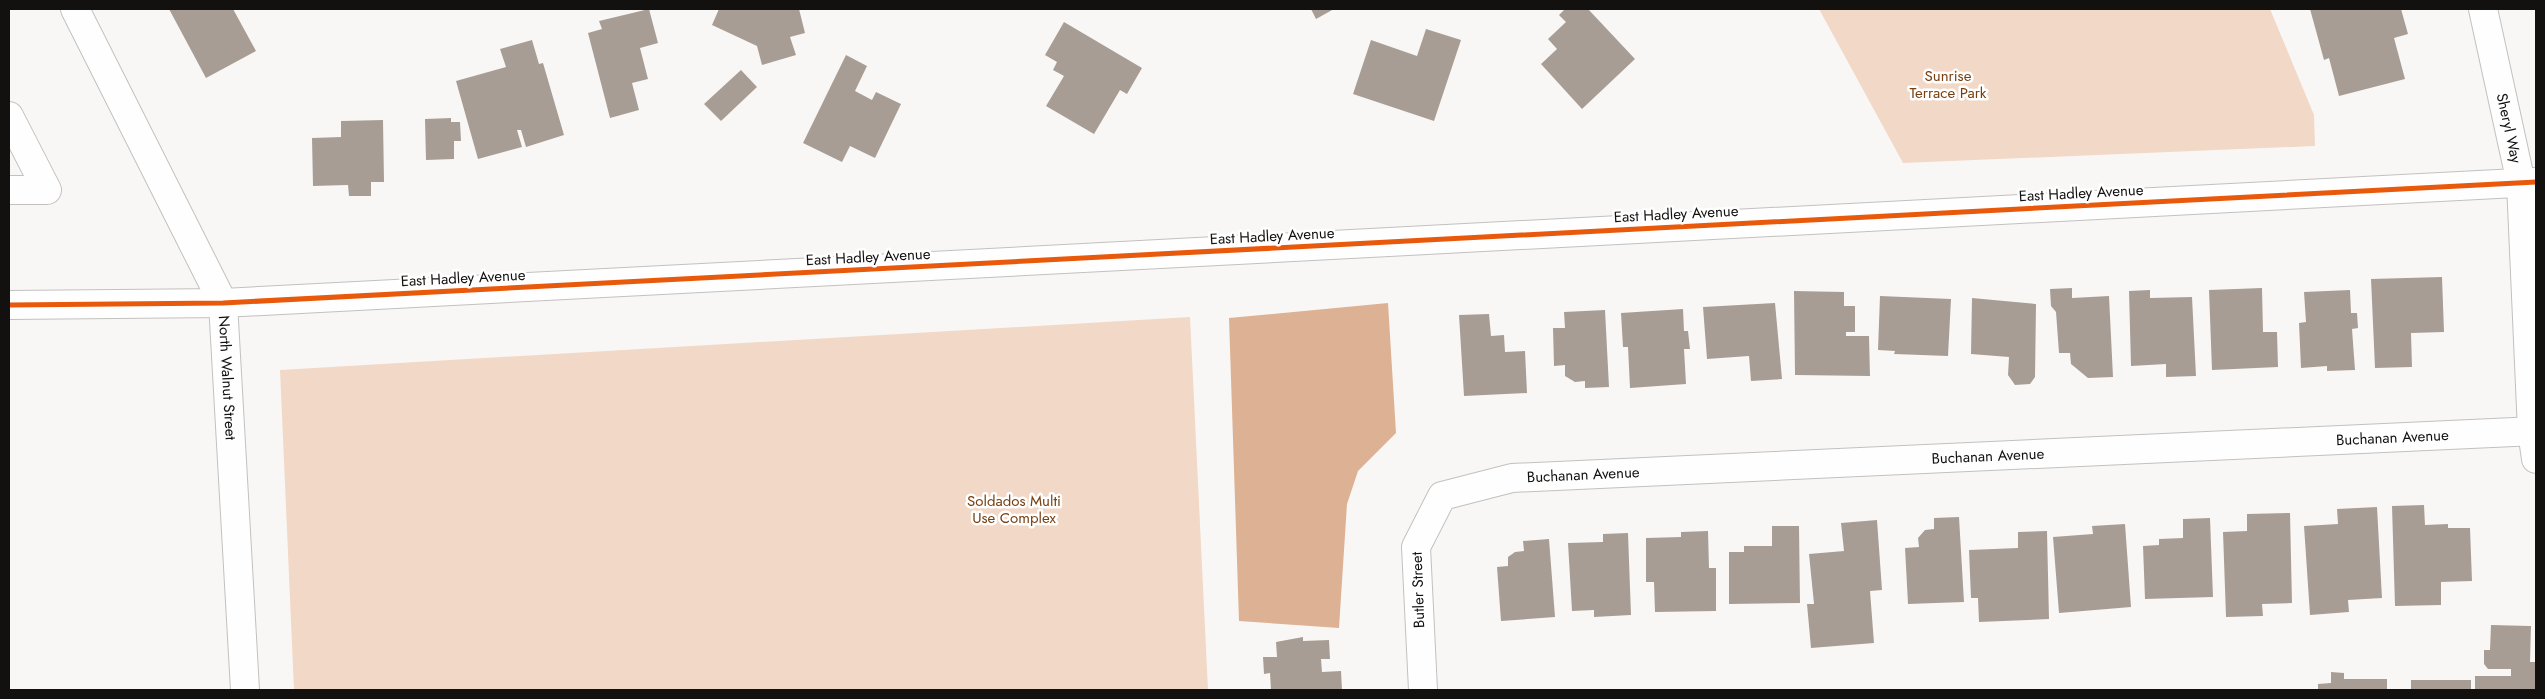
<svg xmlns="http://www.w3.org/2000/svg" width="2545" height="699" font-family="Jost,sans-serif">
	<style>
		.green { fill: #f2d8c7 }
		.water { fill: #ddb294 }
		.building { fill: #a89d94 }
		.lines { fill: none; stroke-linecap: round; stroke-linejoin: round }
		.minor-casing { stroke: #c3c1bf; stroke-width: 30 }
		.minor { stroke: #fefefe; stroke-width: 28 }
		.cycleway-casing { stroke: #fff; stroke-width: 8 }
		.cycleway { stroke: #e8590c; stroke-width: 5 }
		.labels { text-anchor: middle; dominant-baseline: central; stroke-width: 5; stroke-linejoin: round; paint-order: stroke }
		.park-label { font-size: 15px; fill: #784011; stroke: #fff }
		.street-label { font-size: 15px; fill: #131110; stroke: #fff }
	</style>
	<rect width="100%" height="100%" fill="#f9f7f5"/>
	<g class="green">
		<polygon points="1819,9 2270,9 2314,115 2315,146 1903,163"/>
		<polygon points="1190,317 1208,690 294,690 280,370"/>
	</g>
	<polygon class="water" points="1388,303 1396,433 1358,471 1347,504 1339,628 1239,621 1229,318"/>
	<g class="building">
		<polygon points="169,9 233,9 256,51 206,78"/>
		<polygon points="649,9 658,43 640,48 648,79 632,83 639,110 610,118 588,33 602,29 599,21"/>
		<polygon points="719,9 799,9 805,33 790,37 796,55 762,65 757,46 712,25"/>
		<polygon points="1311,9 1334,9 1316,19"/>
		<polygon points="1565,9 1588,9 1635,59 1582,109 1541,64 1557,49 1548,39 1566,22 1559,15"/>
		<polygon points="2310,9 2401,9 2408,34 2394,38 2405,79 2339,96 2329,58 2324,60"/>
		<polygon points="1064,22 1142,68 1127,94 1120,90 1094,134 1046,106 1064,76 1053,70 1057,62 1045,55"/>
		<polygon points="1426,29 1461,40 1434,121 1353,94 1371,40 1417,56"/>
		<polygon points="532,40 539,64 543,63 564,135 526,147 521,130 517,130 522,147 478,159 456,81 506,67 500,49"/>
		<polygon points="846,55 867,66 855,91 872,100 876,92 901,104 875,158 850,146 842,162 803,143"/>
		<polygon points="741,70 757,87 721,121 704,104"/>
		<polygon points="451,118 451,122 460,122 461,141 454,141 454,159 426,160 425,119"/>
		<polygon points="383,120 384,182 371,182 371,196 349,196 348,185 313,186 312,138 341,137 341,121"/>
		<polygon points="2442,277 2444,332 2411,333 2412,367 2375,368 2371,279"/>
		<polygon points="2072,288 2072,298 2109,296 2113,377 2088,378 2071,364 2070,353 2059,353 2056,312 2051,306 2050,289"/>
		<polygon points="2262,288 2263,332 2277,332 2278,367 2212,370 2209,290"/>
		<polygon points="2150,290 2150,298 2192,297 2196,376 2166,377 2166,364 2131,366 2129,291"/>
		<polygon points="2350,290 2351,313 2357,313 2358,328 2352,329 2355,370 2327,371 2327,366 2301,368 2299,323 2306,322 2304,292"/>
		<polygon points="1794,291 1844,292 1844,306 1855,306 1855,332 1846,332 1846,336 1869,336 1870,376 1795,375"/>
		<polygon points="1880,296 1951,299 1948,356 1894,354 1895,351 1878,350"/>
		<polygon points="1972,298 2036,304 2035,377 2030,384 2015,385 2008,375 2009,357 1971,354"/>
		<polygon points="1775,303 1782,379 1751,381 1749,356 1707,359 1703,307"/>
		<polygon points="1683,309 1684,331 1688,331 1690,349 1684,349 1686,384 1630,388 1628,347 1623,347 1621,313"/>
		<polygon points="1605,310 1609,387 1585,388 1585,381 1575,382 1565,376 1565,365 1554,366 1553,328 1565,328 1564,312"/>
		<polygon points="1489,314 1491,336 1504,335 1505,352 1525,351 1527,393 1464,396 1459,315"/>
		<polygon points="2424,505 2425,525 2448,524 2448,528 2470,528 2472,581 2441,582 2441,605 2395,606 2392,506"/>
		<polygon points="2377,507 2382,598 2348,600 2349,612 2310,615 2304,526 2338,524 2337,509"/>
		<polygon points="2290,513 2292,603 2262,604 2263,616 2226,617 2223,532 2247,531 2247,514"/>
		<polygon points="1959,517 1964,602 1908,604 1905,548 1919,547 1918,538 1925,530 1934,529 1934,518"/>
		<polygon points="2210,518 2213,597 2145,599 2143,546 2159,545 2159,539 2183,538 2183,519"/>
		<polygon points="1877,520 1882,590 1870,591 1874,643 1811,648 1807,604 1814,604 1809,554 1844,551 1841,523"/>
		<polygon points="2125,524 2131,607 2059,613 2053,537 2093,534 2092,526"/>
		<polygon points="1772,526 1799,526 1800,603 1729,604 1729,552 1744,552 1744,546 1772,546"/>
		<polygon points="1708,531 1709,568 1716,568 1716,611 1655,612 1654,582 1646,582 1646,538 1681,537 1681,532"/>
		<polygon points="2047,531 2049,619 1979,622 1978,598 1971,598 1969,550 2018,548 2018,532"/>
		<polygon points="1628,533 1631,615 1594,617 1594,610 1572,611 1568,543 1603,542 1603,534"/>
		<polygon points="1549,539 1555,617 1501,621 1497,567 1508,566 1508,557 1515,552 1524,551 1523,541"/>
		<polygon points="2491,625 2531,626 2530,662 2536,662 2536,690 2475,690 2475,676 2511,676 2511,669 2488,669 2484,664 2484,650 2490,650"/>
		<polygon points="1303,637 1303,641 1329,640 1330,659 1321,659 1322,672 1341,671 1342,690 1271,690 1270,673 1264,674 1263,657 1277,657 1276,642"/>
		<polygon points="2331,672 2344,673 2344,679 2387,679 2387,690 2318,690 2318,684 2331,683"/>
		<rect x="2411" y="680" width="60" height="10"/>
	</g>
	<g class="lines">
		<g class="minor-casing">
			<g id="minor">
				<path id="s1" d="M75,9l148,294 22,387"/>
				<path id="s2" d="M2483,9l38,174 11,248 4,28"/>
				<polyline points="9,116 47,190 9,190"/>
				<polyline points="9,305 223,303 2536,182"/>
				<path id="s3" d="M1423,690l-7,-143 26,-51 70,-18 1024,-47"/>
			</g>
		</g>
		<use href="#minor" class="minor"/>
		<g class="cycleway-casing">
			<polyline id="cycleway" points="9,305 223,303 2536,182"/>
		</g>
		<use href="#cycleway" class="cycleway"/>
	</g>
	<g class="labels">
		<g class="park-label">
			<text x="1948" y="76">Sunrise<tspan x="1948" dy="17">Terrace Park</tspan></text>
			<text x="1014" y="501">Soldados Multi<tspan x="1014" dy="17">Use Complex</tspan></text>
		</g>
		<g class="street-label">
			<text stroke="none"><textPath href="#s2" startOffset="122">Sheryl Way</textPath></text>
			<text transform="translate(2081 193) rotate(-3)">East Hadley Avenue</text>
			<text transform="translate(1676 214) rotate(-3)">East Hadley Avenue</text>
			<text transform="translate(1272 236) rotate(-3)">East Hadley Avenue</text>
			<text transform="translate(868 257) rotate(-3)">East Hadley Avenue</text>
			<text transform="translate(463 278) rotate(-3)">East Hadley Avenue</text>
			<text stroke="none"><textPath href="#s1" startOffset="404">North Walnut Street</textPath></text>
			<text stroke="none"><textPath href="#s3" startOffset="1154">Buchanan Avenue</textPath></text>
			<text stroke="none"><textPath href="#s3" startOffset="749">Buchanan Avenue</textPath></text>
			<text stroke="none"><textPath href="#s3" startOffset="344">Buchanan Avenue</textPath></text>
			<text transform="translate(1418 590) rotate(-92)">Butler Street</text>
		</g>
	</g>
	<rect width="2545" height="699" fill="none" stroke="#131110" stroke-width="20"/>
</svg>
